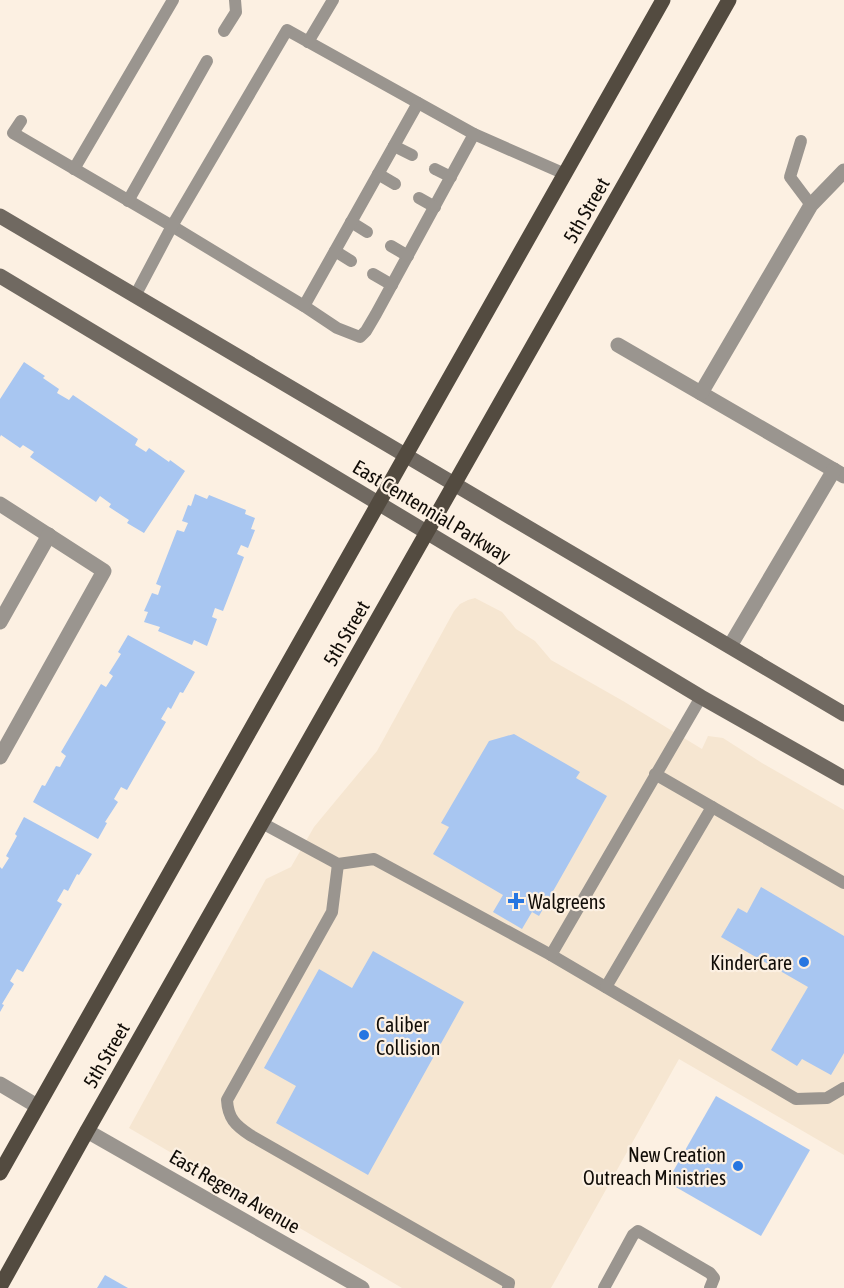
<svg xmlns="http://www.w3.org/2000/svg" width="844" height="1288" font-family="'Asap Condensed',sans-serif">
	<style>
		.built { fill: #f6e6d1 }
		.building { fill: #a8c6f1 }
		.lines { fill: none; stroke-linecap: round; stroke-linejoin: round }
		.service { stroke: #9a958f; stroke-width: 12 }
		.minor { stroke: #9a958f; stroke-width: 15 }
		.secondary { stroke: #706961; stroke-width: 15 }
		.primary { stroke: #534b40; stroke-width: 15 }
		.poi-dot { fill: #2776e1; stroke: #fcf0e2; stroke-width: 2 }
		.labels { text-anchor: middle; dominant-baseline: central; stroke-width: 4.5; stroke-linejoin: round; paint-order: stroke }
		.street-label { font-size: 20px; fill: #100c07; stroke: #fcf0e2 }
		.poi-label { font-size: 20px; fill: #100c07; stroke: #fcf0e2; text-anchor: start }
	</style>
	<rect width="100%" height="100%" fill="#fcf0e2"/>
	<polygon class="built" points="475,598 502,612 516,629 535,641 551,660 623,701 702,749 708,736 723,738 762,763 844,810 844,1155 679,1059 551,1288 402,1288 129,1128 266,879 291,867 314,827 377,751 454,611 460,604 468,600"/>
	<g class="building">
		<polygon points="24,362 45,376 43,378 59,389 57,393 69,400 73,395 138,439 135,445 146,452 149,448 169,462 170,460 185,471 144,533 127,523 129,520 109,507 111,504 100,496 96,502 30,457 34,452 23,445 20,448 1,435 0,437 0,399"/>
		<polygon points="195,494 207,499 209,495 246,510 245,514 255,518 251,529 255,530 248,548 241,545 237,554 244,557 223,611 215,608 212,617 217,619 207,646 194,640 192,645 158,631 160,627 144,622 148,612 144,611 152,593 158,595 161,586 156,584 177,530 184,532 188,523 182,521 188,505 191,506"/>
		<polygon points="128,635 195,672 183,693 180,692 171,709 168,707 161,719 166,722 127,790 121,787 114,799 118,802 105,822 107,823 98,839 33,802 42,785 45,786 56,766 60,767 66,756 61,752 101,684 106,687 113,676 109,673 121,654 118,652"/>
		<polygon points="514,734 580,772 576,778 607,796 539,916 532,912 522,929 493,912 503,895 433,854 449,827 441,823 489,741"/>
		<polygon points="24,817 92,854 79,875 77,874 68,891 64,889 57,901 62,904 23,972 17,969 10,981 14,984 2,1004 4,1005 0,1012 0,867 2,869 9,858 6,856 17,836 15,834"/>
		<polygon points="761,887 844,936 844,1053 831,1075 802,1059 797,1066 771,1050 808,987 721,937 738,908 747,913"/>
		<polygon points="373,951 464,1002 368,1175 276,1123 296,1086 264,1068 319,969 352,988"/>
		<polygon points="716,1096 810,1150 761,1236 667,1182"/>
		<polygon points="105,1275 128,1288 97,1288"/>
	</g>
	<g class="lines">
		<g class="service">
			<polyline points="224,31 236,12 235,0"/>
			<polyline points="308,42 333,0"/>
			<polyline points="21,121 13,133 172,226 304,306 337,328 360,337 366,331 376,314 474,134"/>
			<polyline points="801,141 790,177 811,205"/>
			<polyline points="394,146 412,155"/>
			<polyline points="74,169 173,0"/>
			<polyline points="435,169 451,177"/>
			<polyline points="378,174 395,184"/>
			<polyline points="419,198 435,207"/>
			<polyline points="128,201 207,61"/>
			<polyline points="351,222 367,232"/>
			<polyline points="391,246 408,256"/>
			<polyline points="335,251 351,261"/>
			<polyline points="373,274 392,285"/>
			<polyline points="135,296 172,226 287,30 474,134 565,174"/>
			<polyline points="304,306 418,103"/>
			<polyline points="655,774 844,883"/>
			<polyline points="262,823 338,864 374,859 551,955 796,1099 827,1098 844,1088"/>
			<path d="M338,864l-6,48 -105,188c1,18 8,25 23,35l259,148 -1,5"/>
			<polyline points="551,955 701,697"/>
			<polyline points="606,987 712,807"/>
			<polyline points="604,1288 633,1235 638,1231 710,1273 714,1278 710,1288"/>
		</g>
		<g class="minor">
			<polyline points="618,345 844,476"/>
			<polyline points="701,393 811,205 844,171"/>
			<polyline points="0,504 104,571 0,757"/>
			<polyline points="0,622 49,535"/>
			<polyline points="730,646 834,470"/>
			<polyline points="0,1084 37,1106"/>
			<polyline points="87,1131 362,1288"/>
		</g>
		<g class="secondary">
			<polyline points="0,216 844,714"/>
			<polyline points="0,276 701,697 844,778"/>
		</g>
		<g class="primary">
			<polyline points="0,1173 663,0"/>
			<polyline points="0,1287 87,1131 729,0"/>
		</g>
	</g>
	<g class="poi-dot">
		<path d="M513 892h6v6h6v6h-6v6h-6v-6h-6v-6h6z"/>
		<circle cx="804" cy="962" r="6"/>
		<circle cx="364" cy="1035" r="6"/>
		<circle cx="738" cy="1166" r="6"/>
	</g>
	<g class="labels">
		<g class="street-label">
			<text transform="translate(586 210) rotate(-60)">5th Street</text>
			<text transform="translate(432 511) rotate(31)">East Centennial Parkway</text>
			<text transform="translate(346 633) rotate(-60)">5th Street</text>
			<text transform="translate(106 1055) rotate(-60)">5th Street</text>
			<text transform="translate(235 1191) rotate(30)">East Regena Avenue</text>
		</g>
		<g class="poi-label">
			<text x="528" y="901">Walgreens</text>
			<text x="792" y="962" text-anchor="end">KinderCare</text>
			<text x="376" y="1024">Caliber<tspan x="376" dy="23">Collision</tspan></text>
			<text x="726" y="1154" text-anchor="end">New Creation<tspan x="726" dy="23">Outreach Ministries</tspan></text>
		</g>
	</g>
</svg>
